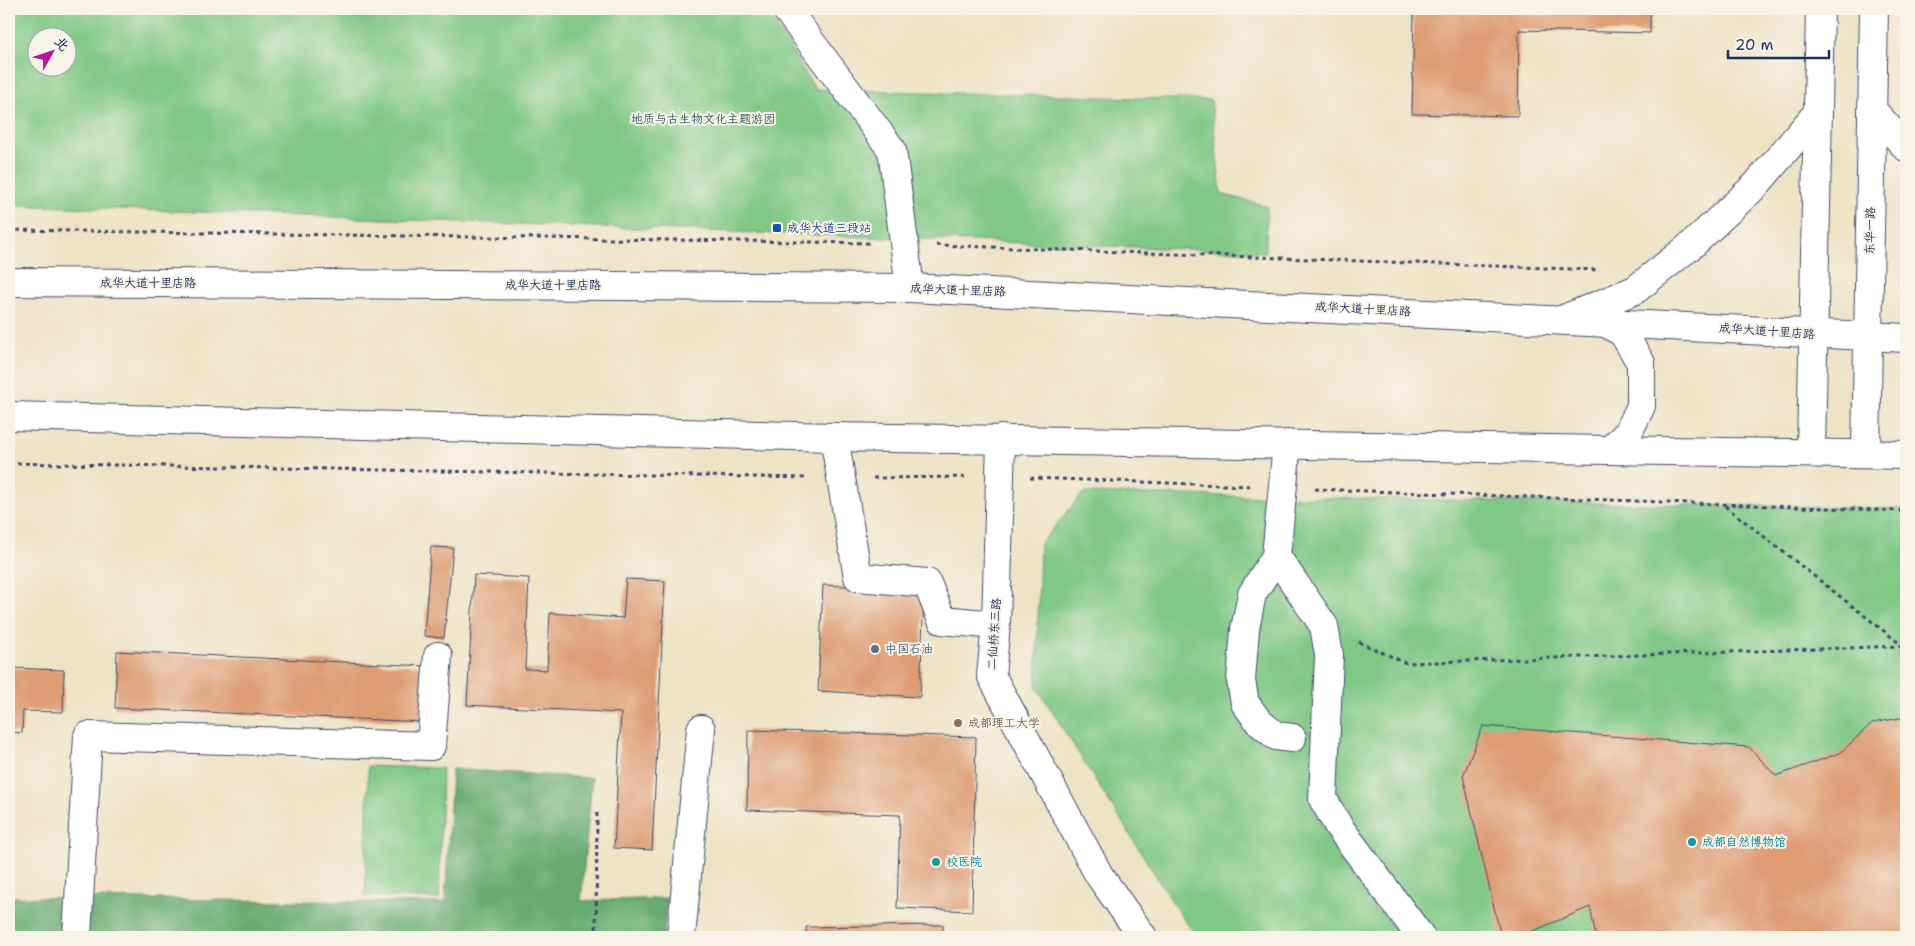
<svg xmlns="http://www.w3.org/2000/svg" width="1915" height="946" font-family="'Shantell Sans','LXGW WenKai TC',sans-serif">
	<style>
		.green { fill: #7fc885; stroke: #4d7c72; fill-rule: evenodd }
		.forest { fill: #67ac72; stroke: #416e68 }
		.building { fill: #de9c73 }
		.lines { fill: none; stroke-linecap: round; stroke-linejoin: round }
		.minor-casing { stroke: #3b4a6e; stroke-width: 30 }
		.major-casing { stroke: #3b4a6e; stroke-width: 30 }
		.path { stroke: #3b4a6e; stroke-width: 3; stroke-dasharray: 4 4; stroke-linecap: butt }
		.minor { stroke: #fff; stroke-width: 28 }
		.major { stroke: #fff; stroke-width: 28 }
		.transit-dot { fill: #1a4fb4; stroke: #f7f3e8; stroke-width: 2 }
		.service-dot { fill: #5c6f8a; stroke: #f7f3e8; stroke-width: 2 }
		.education-dot { fill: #8d6e63; stroke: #f7f3e8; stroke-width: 2 }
		.culture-dot { fill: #0f9aa8; stroke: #f7f3e8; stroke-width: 2 }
		.labels { text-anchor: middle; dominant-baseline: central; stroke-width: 4; stroke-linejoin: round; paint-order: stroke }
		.park-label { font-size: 12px; fill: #345568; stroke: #f7f3e8 }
		.transit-label { font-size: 12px; fill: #164399; stroke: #f7f3e8; text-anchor: start }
		.street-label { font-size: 12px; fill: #1b2f5e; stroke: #f7f3e8 }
		.service-label { font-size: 12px; fill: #4e5e75; stroke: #f7f3e8; text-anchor: start }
		.education-label { font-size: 12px; fill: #785e54; stroke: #f7f3e8; text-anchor: start }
		.culture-label { font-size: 12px; fill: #0d838f; stroke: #f7f3e8; text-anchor: start }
	</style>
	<rect width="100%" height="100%" fill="#f7f3e8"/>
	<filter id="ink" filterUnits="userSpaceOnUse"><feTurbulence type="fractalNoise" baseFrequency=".02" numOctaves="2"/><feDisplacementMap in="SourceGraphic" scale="10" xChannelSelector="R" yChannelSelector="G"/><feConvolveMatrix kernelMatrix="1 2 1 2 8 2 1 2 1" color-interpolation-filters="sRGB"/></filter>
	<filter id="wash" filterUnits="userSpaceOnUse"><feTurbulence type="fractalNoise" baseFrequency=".0096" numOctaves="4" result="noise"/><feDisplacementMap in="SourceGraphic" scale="20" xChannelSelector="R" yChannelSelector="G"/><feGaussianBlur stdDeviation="1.12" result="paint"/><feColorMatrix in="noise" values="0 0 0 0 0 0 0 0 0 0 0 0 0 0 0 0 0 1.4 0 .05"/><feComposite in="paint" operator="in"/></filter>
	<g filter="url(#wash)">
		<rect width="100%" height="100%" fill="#efe3c6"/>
		<g class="green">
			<path d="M9,9h757l49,80 396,11 10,94 46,12 -1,46 -1257,-47zM38,38h30v30h-30z"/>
			<polygon points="1083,493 1906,509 1906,937 1199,937 1185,922 1036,686 1040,544"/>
			<polygon points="368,766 442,768 439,899 365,896"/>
		</g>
		<polygon class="forest" points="452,769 592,778 581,901 666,898 664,937 9,937 9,897 445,903"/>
		<g id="blocks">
			<g class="building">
				<polygon points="1414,9 1650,9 1650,33 1519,30 1518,116 1412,114"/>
				<polygon points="431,547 453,548 444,638 424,636"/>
				<polygon points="474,575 529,578 525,669 547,670 550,613 623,618 626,579 665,581 652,850 614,848 621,713 467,705"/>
				<polygon points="823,585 924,590 920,697 818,691"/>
				<polygon points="117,651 426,666 424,722 115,708"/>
				<polygon points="9,668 64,670 63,712 23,711 22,733 9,732"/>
				<polygon points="1906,717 1906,937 1596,937 1590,907 1519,937 1501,937 1463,776 1483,726 1749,747 1776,776 1840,753 1872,723"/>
				<polygon points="748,730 976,737 972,911 897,908 900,815 747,810"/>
				<polygon points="943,925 943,937 807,937 806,927"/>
			</g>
		</g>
	</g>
	<g filter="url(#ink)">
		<use href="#blocks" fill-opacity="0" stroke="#3b4a6e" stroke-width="1"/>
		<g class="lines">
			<g class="minor-casing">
				<g id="minor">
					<polyline points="786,9 892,150 910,288"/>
					<polyline points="1872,110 1906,147"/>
					<polyline points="1564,319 1635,290 1694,243 1756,185 1818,112"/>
					<polyline points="834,437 858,577 927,583 942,620 996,625"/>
					<polyline points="1001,439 996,625 991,675 1099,875 1143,937"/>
					<polyline points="1287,444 1276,556 1252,594 1245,629 1241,681 1245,703 1259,722 1276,736 1292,738"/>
					<polyline points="1811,452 1820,9"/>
					<polyline points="1866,453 1874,9"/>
					<polyline points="1276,556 1324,626 1329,655 1323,799 1339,827 1421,937"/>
					<polyline points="77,937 88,736 431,746 438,656"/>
					<polyline points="681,937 701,729"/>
				</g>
			</g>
			<g class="major-casing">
				<g id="major">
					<polyline points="9,282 910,288 1906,338"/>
					<polyline points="1604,322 1623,333 1641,363 1641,406 1628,433 1611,449"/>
					<polyline points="9,416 834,437 1906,455"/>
				</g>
			</g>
			<g class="path">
				<polyline points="9,230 872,243"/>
				<polyline points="936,245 1599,270"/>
				<polyline points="9,463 809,478"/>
				<polyline points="873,478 969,477"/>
				<polyline points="1030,478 1251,486"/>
				<polyline points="1315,489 1906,511"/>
				<polyline points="1725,506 1903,646 1906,646"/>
				<polyline points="1359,642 1406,663 1903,646"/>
				<polyline points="596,937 597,810"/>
			</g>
			<use href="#minor" class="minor"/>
			<use href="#major" class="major"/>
		</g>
	</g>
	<rect class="transit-dot" x="772" y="223" width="10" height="10" rx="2.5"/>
	<circle class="service-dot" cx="875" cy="649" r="5"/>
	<circle class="education-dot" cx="958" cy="723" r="5"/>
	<g class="culture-dot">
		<circle cx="1692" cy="842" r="5"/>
		<circle cx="936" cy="862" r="5"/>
	</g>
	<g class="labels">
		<g class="park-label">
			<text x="703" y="119">地质与古生物文化主题游园</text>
		</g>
		<g class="transit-label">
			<text x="787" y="228">成华大道三段站</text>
		</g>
		<g class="street-label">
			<text transform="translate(1870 231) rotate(-89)">东华一路</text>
			<text x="148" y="283">成华大道十里店路</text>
			<text x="553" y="285">成华大道十里店路</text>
			<text transform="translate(958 290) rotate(2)">成华大道十里店路</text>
			<text transform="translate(1363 309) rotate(3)">成华大道十里店路</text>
			<text transform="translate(1767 331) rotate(4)">成华大道十里店路</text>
			<text transform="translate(994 634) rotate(-86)">二仙桥东三路</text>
		</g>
		<g class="service-label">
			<text x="885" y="649">中国石油</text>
		</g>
		<g class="education-label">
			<text x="968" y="723">成都理工大学</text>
		</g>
		<g class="culture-label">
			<text x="1702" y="842">成都自然博物馆</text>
			<text x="946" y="862">校医院</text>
		</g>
	</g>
	<rect width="1915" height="946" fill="none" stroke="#f7f3e8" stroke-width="30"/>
	<g transform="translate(52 52) rotate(50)"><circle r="24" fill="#f7f3e8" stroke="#9fa5b1"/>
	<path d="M0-4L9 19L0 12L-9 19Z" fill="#b5179e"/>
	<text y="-8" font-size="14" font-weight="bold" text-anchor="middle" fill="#1b2f5e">北</text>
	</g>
	<path d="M1728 50v8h101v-8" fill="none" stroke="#1b2f5e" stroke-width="2.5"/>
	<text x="1735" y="50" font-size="15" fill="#1b2f5e" stroke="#f7f3e8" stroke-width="4" paint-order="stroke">20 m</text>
</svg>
